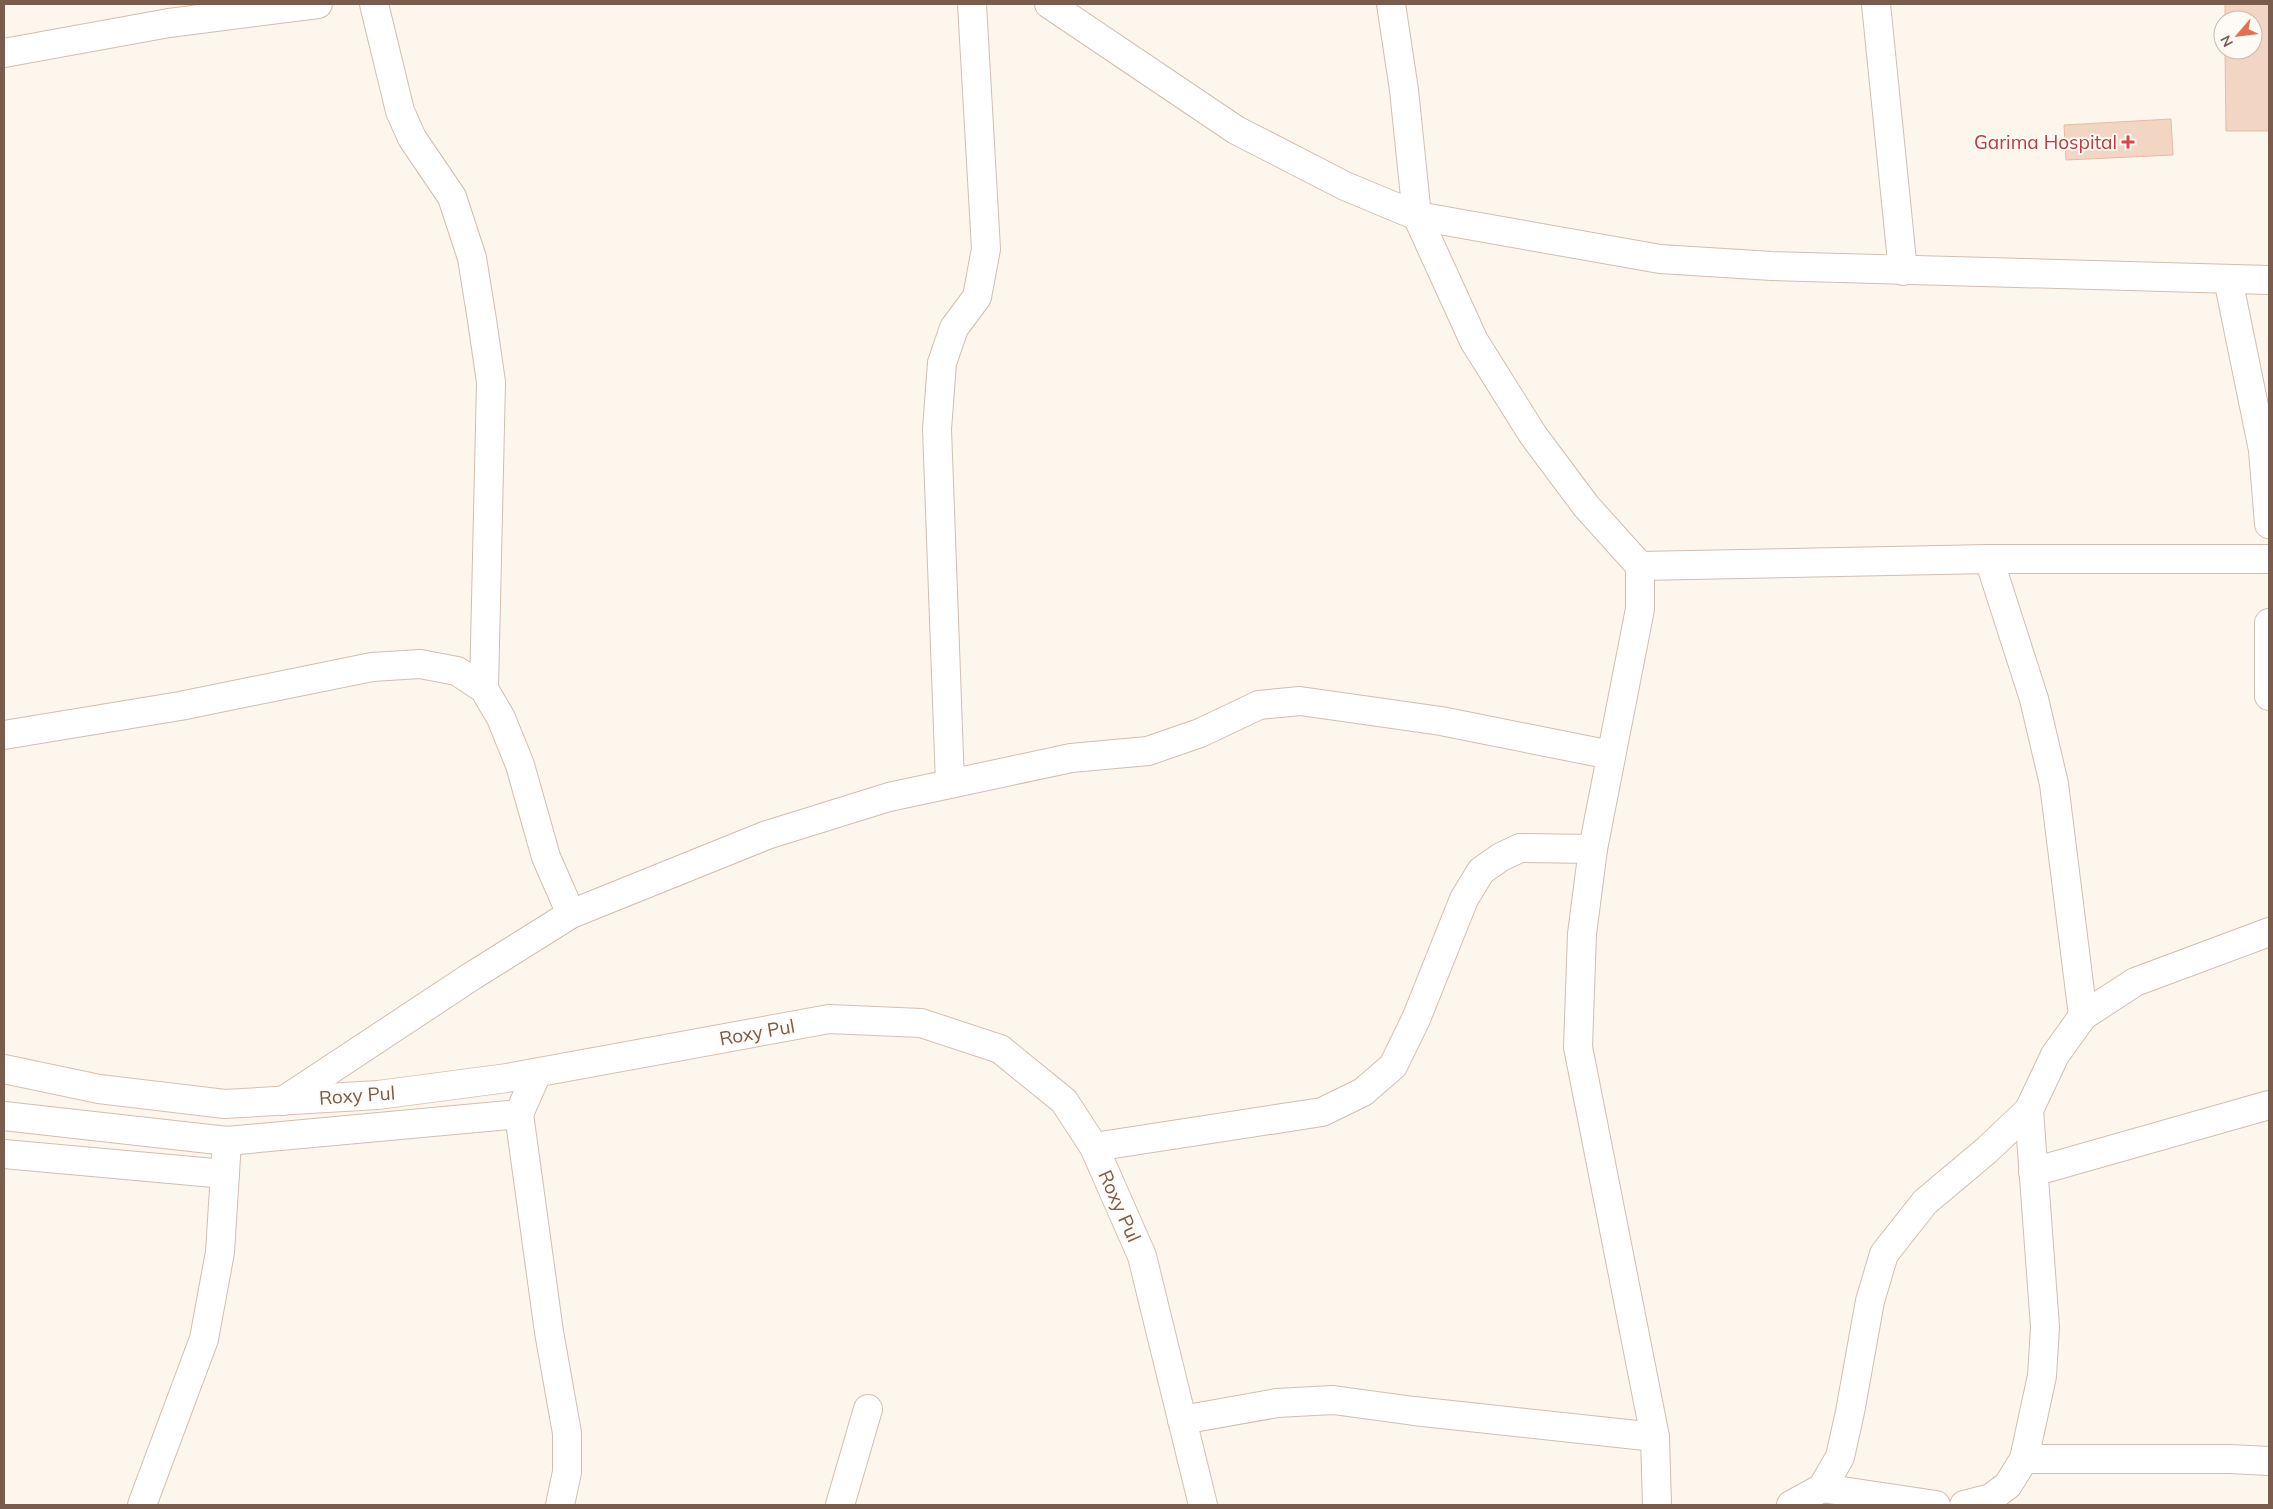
<svg xmlns="http://www.w3.org/2000/svg" width="2273" height="1509" font-family="Mulish,sans-serif">
	<style>
		.building { fill: #f3d5c3; stroke: #e6bba3 }
		.lines { fill: none; stroke-linecap: round; stroke-linejoin: round }
		.minor-casing { stroke: #d1beb0; stroke-width: 30 }
		.tertiary-casing { stroke: #d1beb0; stroke-width: 30 }
		.secondary-casing { stroke: #d6c0b0; stroke-width: 30 }
		.minor { stroke: #fff; stroke-width: 28 }
		.tertiary { stroke: #fff; stroke-width: 28 }
		.secondary { stroke: #fff; stroke-width: 28 }
		.health-dot { fill: #e0444e; stroke: #fffaf3; stroke-width: 2 }
		.labels { text-anchor: middle; dominant-baseline: central; stroke-width: 4; stroke-linejoin: round; paint-order: stroke }
		.health-label { font-size: 19px; fill: #be3a42; stroke: #fffaf3; text-anchor: end }
		.street-label { font-size: 19px; fill: #7a5c4d; stroke: #fffaf3 }
	</style>
	<rect width="100%" height="100%" fill="#fdf6ec"/>
	<g class="building">
		<polygon points="2225,4 2269,4 2269,131 2226,131 2225,50 2253,50 2253,20 2225,20"/>
		<polygon points="2171,119 2173,155 2066,160 2064,125"/>
	</g>
	<g class="lines">
		<g class="minor-casing">
			<g id="minor">
				<polyline points="374,4 400,111 412,138 452,197 472,258 482,320 491,382 484,689"/>
				<polyline points="1391,4 1404,90 1417,216 1474,341 1533,435 1586,506 1640,566 1640,609 1593,849 1582,934 1578,1047 1655,1437 1657,1505"/>
				<polyline points="1876,4 1903,271"/>
				<polyline points="2228,279 2263,450 2269,524"/>
				<polyline points="1989,559 2034,699 2054,784 2083,1016"/>
				<polyline points="1640,566 1989,559 2269,559"/>
				<polyline points="2269,623 2269,696"/>
				<polyline points="4,735 180,706 372,667 420,664 457,671 484,689 501,718 520,765 546,857 571,914"/>
				<polyline points="950,783 937,429 942,363 954,328 977,297 986,249 972,4"/>
				<polyline points="283,1101 472,976 571,914 767,835 889,797 1071,758 1148,751 1200,733 1259,705 1300,701 1441,721 1611,755"/>
				<polyline points="519,1114 549,1332 567,1433 567,1472 560,1505"/>
				<polyline points="1094,1147 1322,1112 1363,1092 1393,1066 1416,1019 1464,899 1481,871 1501,857 1520,848 1593,849"/>
				<polyline points="4,1154 225,1174"/>
				<polyline points="2033,1172 2269,1105"/>
				<polyline points="1182,1420 1277,1403 1333,1400 1414,1411 1655,1437"/>
				<polyline points="2024,1459 2230,1459 2269,1461"/>
				<polyline points="1822,1488 1936,1505"/>
				<polyline points="142,1505 204,1339 220,1252 227,1141"/>
				<polyline points="840,1505 868,1409"/>
				<polyline points="1791,1505 1822,1488 1840,1457 1850,1412 1870,1301 1884,1254 1925,1202 1987,1150 2029,1110 2055,1055 2083,1016 2135,982 2269,932"/>
				<polyline points="1964,1505 1991,1498 2008,1485 2024,1459 2042,1376 2045,1327 2029,1110"/>
			</g>
		</g>
		<g class="tertiary-casing">
			<g id="tertiary">
				<polyline points="1049,4 1236,130 1345,186 1417,216 1660,259 1772,266 2269,280"/>
				<polyline points="4,53 169,23 318,4"/>
				<polyline points="4,1116 227,1141 519,1114 537,1073"/>
			</g>
		</g>
		<g class="secondary-casing">
			<polyline id="secondary" points="4,1069 99,1089 225,1104 378,1095 507,1078 829,1019 921,1023 1000,1049 1064,1101 1094,1147 1142,1256 1203,1505"/>
		</g>
		<use href="#minor" class="minor"/>
		<use href="#tertiary" class="tertiary"/>
		<use href="#secondary" class="secondary"/>
	</g>
	<path class="health-dot" d="M2125.5 134.5h5v5h5v5h-5v5h-5v-5h-5v-5h5z"/>
	<g class="labels">
		<g class="health-label">
			<text x="2117" y="142">Garima Hospital</text>
		</g>
		<g class="street-label">
			<text transform="translate(757 1032) rotate(-10)">Roxy Pul</text>
			<text transform="translate(357 1095) rotate(-4)">Roxy Pul</text>
			<text transform="translate(1120 1206) rotate(66)">Roxy Pul</text>
		</g>
	</g>
	<rect width="2273" height="1509" fill="none" stroke="#7a5c4d" stroke-width="10"/>
	<g transform="translate(2238 35) rotate(242)"><circle r="24" fill="#fffaf3" stroke="#cabbb1"/>
	<path d="M0-4L9 19L0 12L-9 19Z" fill="#e76f51"/>
	<text y="-8" font-size="14" font-weight="bold" text-anchor="middle" fill="#7a5c4d">N</text>
	</g>
</svg>
